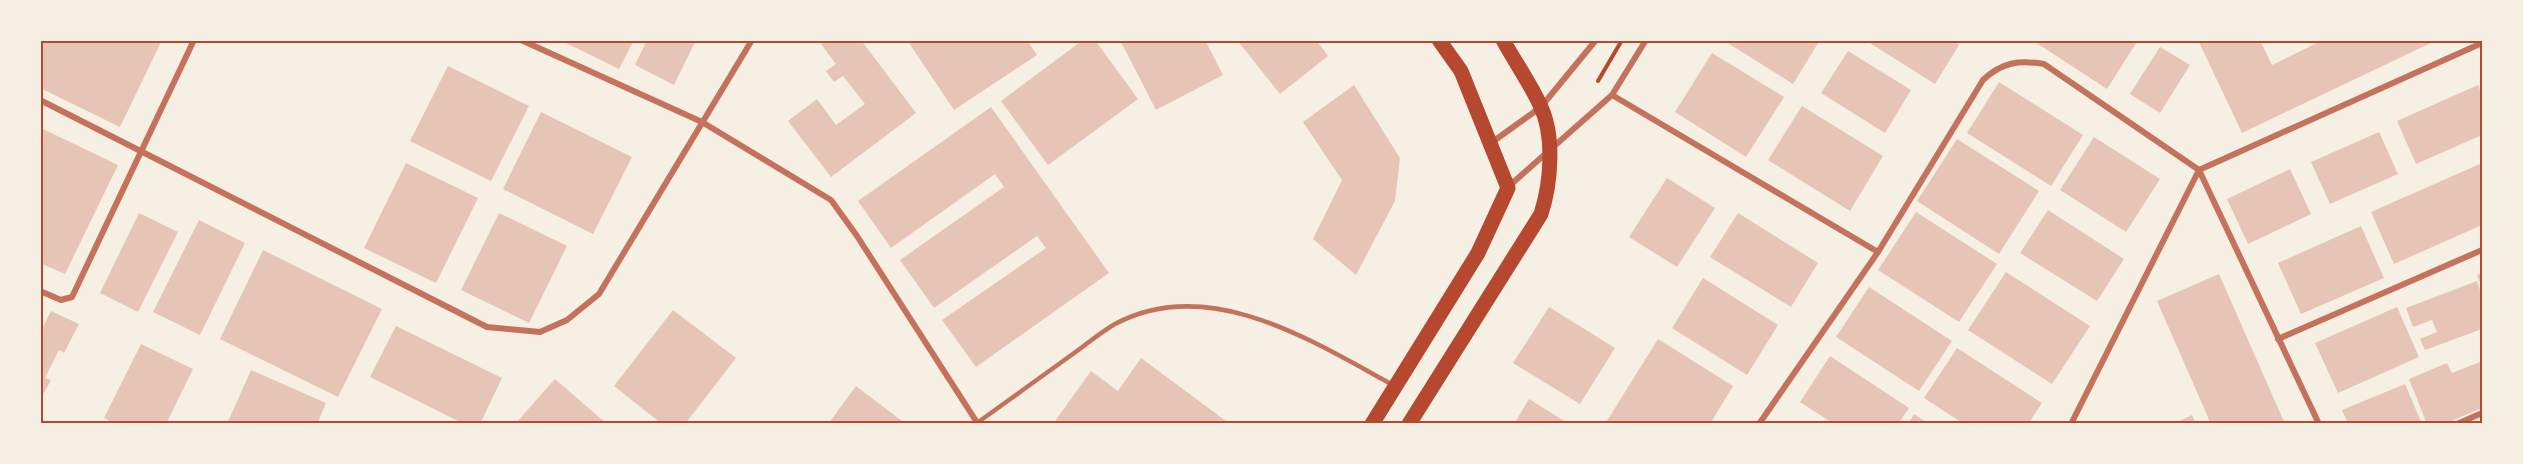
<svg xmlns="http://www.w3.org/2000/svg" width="2523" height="464" font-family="'DejaVu Sans',sans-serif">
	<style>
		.building { fill: #e6c5b7 }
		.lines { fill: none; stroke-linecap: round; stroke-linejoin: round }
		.path { stroke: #b5482f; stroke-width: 4 }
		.service { stroke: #c5725c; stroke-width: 4.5 }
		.minor { stroke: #c5725c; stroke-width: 6 }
		.primary { stroke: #b5482f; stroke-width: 15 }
		.neatline { fill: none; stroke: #b5482f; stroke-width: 2 }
	</style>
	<rect width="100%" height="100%" fill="#f6efe4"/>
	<g class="building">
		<polygon points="40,40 162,40 120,127 40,88"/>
		<polygon points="560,40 634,40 619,69"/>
		<polygon points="647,40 696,40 674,85 635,65"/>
		<polygon points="825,40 861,40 916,113 831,177 788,121 817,99 836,125 865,104 843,76 834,82 826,71 836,64 821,44"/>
		<polygon points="907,40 1027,40 1037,55 954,110"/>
		<polygon points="1083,40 1095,40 1138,99 1048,165 1001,101"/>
		<polygon points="1120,40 1205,40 1223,75 1156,110"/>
		<polygon points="1237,40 1316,40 1328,56 1280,94"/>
		<polygon points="1723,40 1820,40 1793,84"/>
		<polygon points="1865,40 1953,40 1959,45 1935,84"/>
		<polygon points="2032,40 2138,40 2107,89"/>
		<polygon points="2198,40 2260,40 2272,65 2323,40 2437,40 2242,133"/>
		<polygon points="2160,47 2190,65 2160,113 2130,94"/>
		<polygon points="1848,51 1911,90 1885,133 1821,93"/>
		<polygon points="1712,53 1784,97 1746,157 1675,112"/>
		<polygon points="448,66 529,106 491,181 410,141"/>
		<polygon points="1999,82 2083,135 2051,186 1967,133"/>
		<polygon points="1354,85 1400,158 1395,201 1356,275 1313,239 1342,180 1303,122"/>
		<polygon points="2478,85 2482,95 2482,135 2416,164 2397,121"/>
		<polygon points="1802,106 1883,156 1850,211 1768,160"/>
		<polygon points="991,107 1109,273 976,367 942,320 1046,248 1037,236 934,308 900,260 1004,187 995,174 891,248 858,201"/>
		<polygon points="541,112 632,157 593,234 503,189"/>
		<polygon points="41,128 118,165 65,274 40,263"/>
		<polygon points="2379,132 2398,174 2330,204 2311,162"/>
		<polygon points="2094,137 2160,179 2126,232 2060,190"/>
		<polygon points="1957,139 2039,191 1999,254 1917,201"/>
		<polygon points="406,163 478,198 436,283 364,248"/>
		<polygon points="2482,163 2482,225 2394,264 2371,212"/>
		<polygon points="2290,169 2311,214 2248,244 2227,199"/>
		<polygon points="1667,178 1715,208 1677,267 1629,237"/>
		<polygon points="2048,210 2124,259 2097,301 2020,253"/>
		<polygon points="1916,212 1997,264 1959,322 1878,270"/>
		<polygon points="139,213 178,232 138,312 100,293"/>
		<polygon points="499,213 567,246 529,323 461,290"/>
		<polygon points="1738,213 1818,263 1791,307 1710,257"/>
		<polygon points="199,220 245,243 200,335 153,312"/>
		<polygon points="2361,226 2384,278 2301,314 2278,263"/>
		<polygon points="263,250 382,309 338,397 220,339"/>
		<polygon points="2006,272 2090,326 2052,384 1968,330"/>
		<polygon points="2482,273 2482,288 2477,275"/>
		<polygon points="2219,274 2285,424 2211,424 2157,301"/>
		<polygon points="1703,278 1778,325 1747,375 1672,328"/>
		<polygon points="2477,281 2482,296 2482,329 2425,350 2420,339 2437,332 2432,320 2413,327 2406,308"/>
		<polygon points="1869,287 1952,341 1919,391 1836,337"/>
		<polygon points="1549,307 1615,348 1580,404 1513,363"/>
		<polygon points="2397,307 2419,357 2338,393 2315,343"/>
		<polygon points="673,310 736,358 685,424 662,424 614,386"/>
		<polygon points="51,311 79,324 64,353 59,350 45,378 51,380 40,400 40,333"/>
		<polygon points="396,326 502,378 480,424 464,424 370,377"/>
		<polygon points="1658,339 1733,386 1710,424 1605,424"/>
		<polygon points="141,344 193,369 166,424 115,424 104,418"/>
		<polygon points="1957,348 2042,403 2028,424 1964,424 1924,398"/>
		<polygon points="1830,356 1909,408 1898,424 1834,424 1800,402"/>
		<polygon points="1141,358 1230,424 1053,424 1091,371 1118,391"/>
		<polygon points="2482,361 2482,408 2444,424 2427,424 2409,379 2447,363 2452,373"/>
		<polygon points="251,370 326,403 317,424 227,424"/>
		<polygon points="555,379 607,424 515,424"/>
		<polygon points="2405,384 2422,424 2348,424 2342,410"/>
		<polygon points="856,386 906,424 828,424"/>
		<polygon points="1529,399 1569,424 1514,424"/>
		<polygon points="1914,414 1929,424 1908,424"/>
		<polygon points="2192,415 2196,424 2173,424"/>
	</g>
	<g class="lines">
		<polyline class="path" points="1598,81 1622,40"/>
		<path class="service" d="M977,423c31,-22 62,-45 93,-67 15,-10 29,-23 45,-32 94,-50 197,17 278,61"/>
		<g class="minor">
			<polyline points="521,40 702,122 831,200 857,236 978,424"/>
			<polyline points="1612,95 1878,252"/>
			<polyline points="40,100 487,327 540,332 567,320 599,294 752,40"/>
			<polyline points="1491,143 1541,107 1596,40"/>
			<polyline points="2199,170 2319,424"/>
			<polyline points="1508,187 1612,95 1646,40"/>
			<polyline points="40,291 61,300 72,297 194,40"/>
			<polyline points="2278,339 2482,250"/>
			<path d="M1759,424l119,-172 105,-172c19,-18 36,-20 61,-16l155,106 283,-127"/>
			<polyline points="2071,424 2199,170"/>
			<polyline points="2457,424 2482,413"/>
		</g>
		<g class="primary">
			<polyline points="1372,424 1478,253 1508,188 1461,71 1439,40"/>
			<path d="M1409,424l132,-210c10,-31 14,-79 -1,-109 -10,-22 -25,-43 -37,-65"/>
		</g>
	</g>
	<rect width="2523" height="464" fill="none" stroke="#f6efe4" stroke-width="84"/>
	<rect x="42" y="42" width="2439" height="380" class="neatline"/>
</svg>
